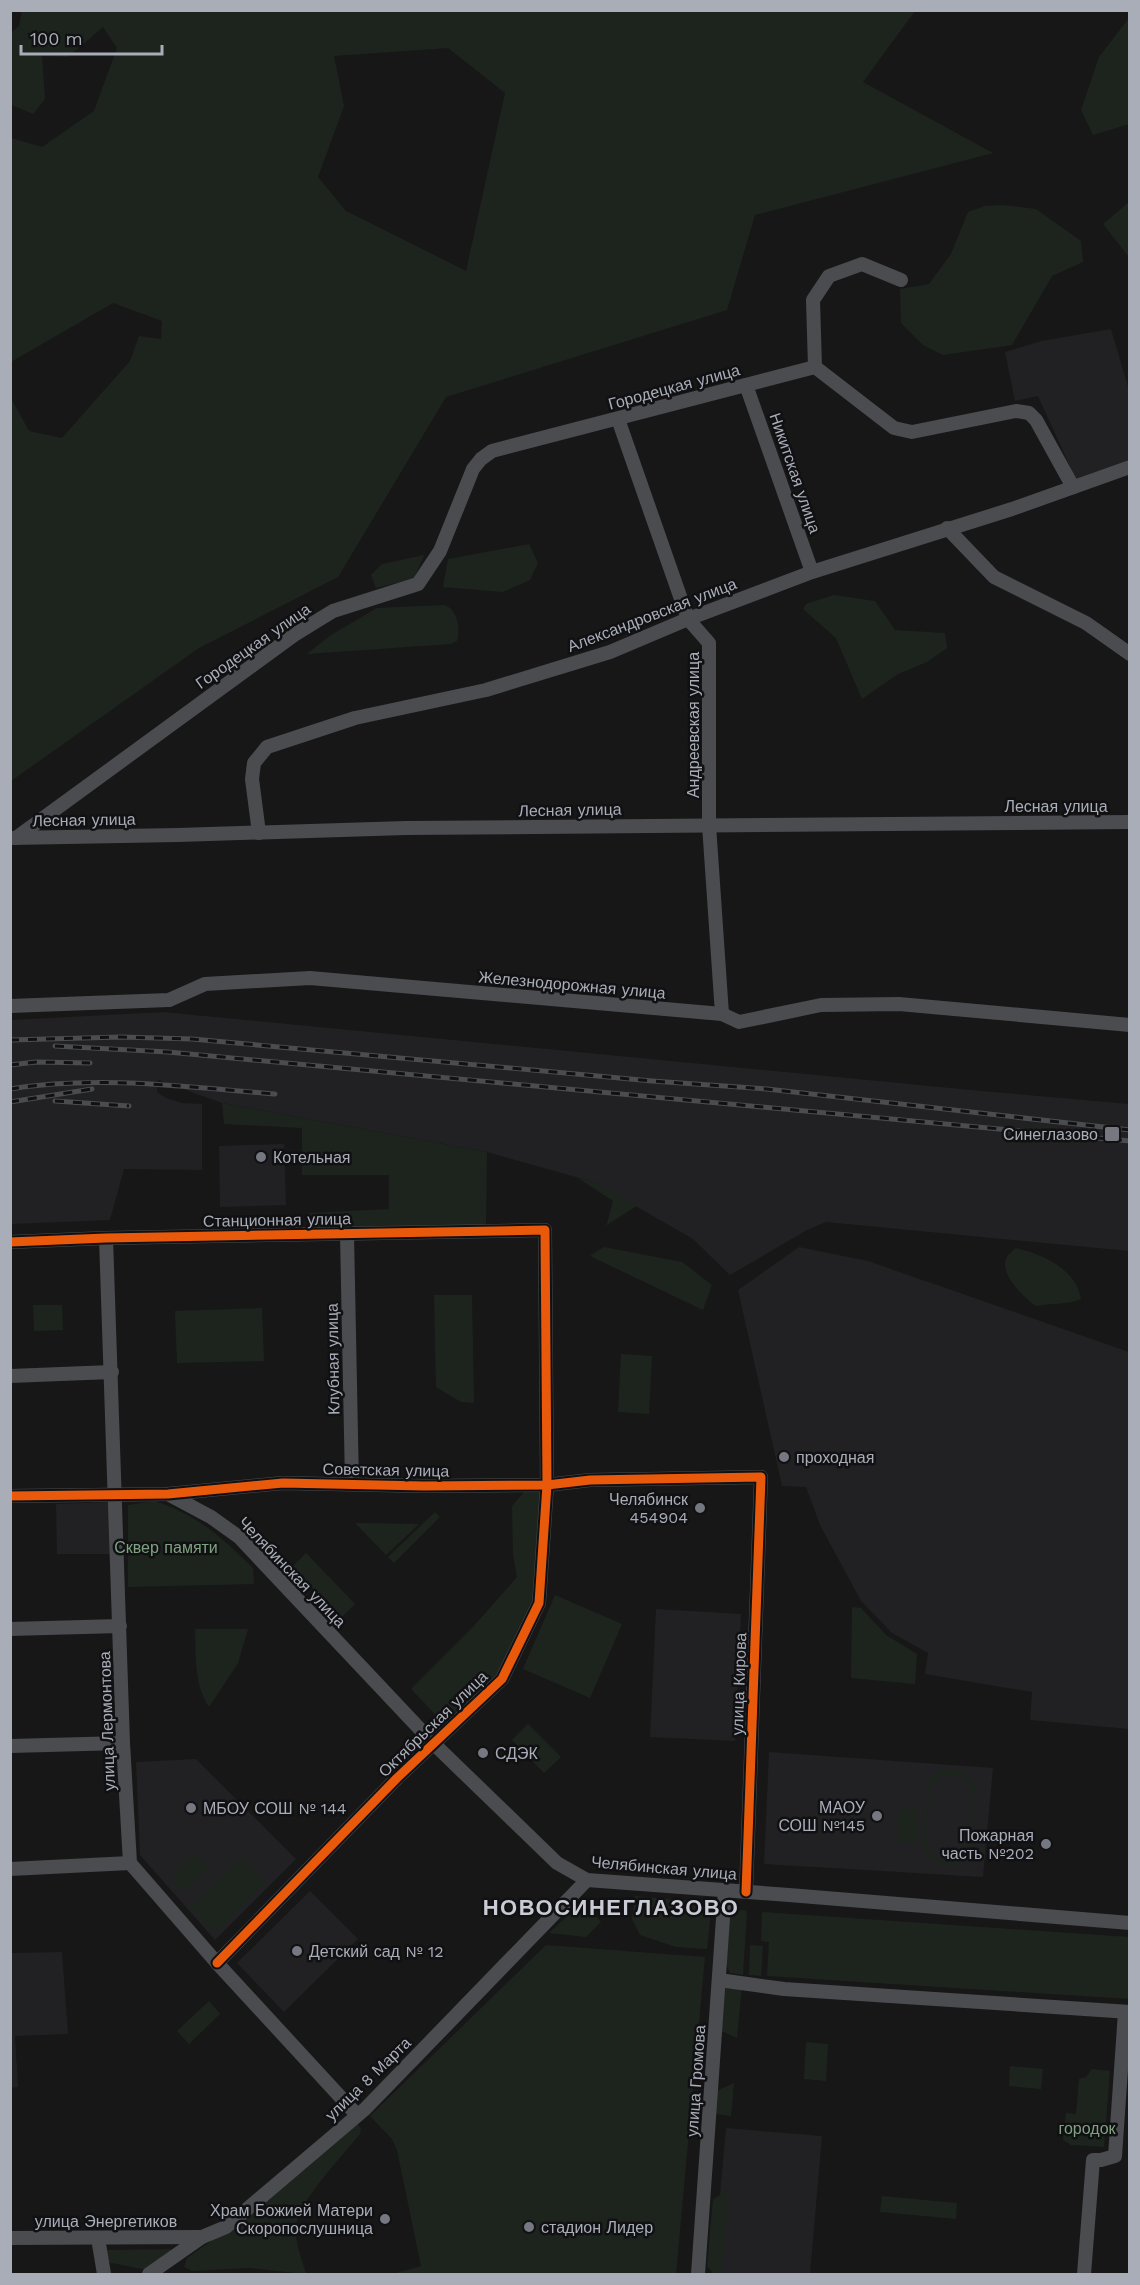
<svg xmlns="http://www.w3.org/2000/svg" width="1140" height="2285" font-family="'Work Sans',sans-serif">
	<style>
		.built { fill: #212123 }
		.green { fill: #1d241e; fill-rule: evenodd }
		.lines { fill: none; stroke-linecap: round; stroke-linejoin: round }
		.minor { stroke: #4b4c50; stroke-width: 14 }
		.rail-casing { stroke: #4b4c4f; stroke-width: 5 }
		.rail { stroke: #111113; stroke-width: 3; stroke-dasharray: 9; stroke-linecap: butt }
		.cycleway-casing { stroke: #111113; stroke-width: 13 }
		.cycleway { stroke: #e8590c; stroke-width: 9 }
		.poi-dot { fill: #757880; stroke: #111113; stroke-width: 2 }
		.labels { text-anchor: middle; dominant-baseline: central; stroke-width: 5; stroke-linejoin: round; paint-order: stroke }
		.street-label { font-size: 16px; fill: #a8adb8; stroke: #111113 }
		.poi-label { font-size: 16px; fill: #a8adb8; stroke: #111113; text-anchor: start }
		.park-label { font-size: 16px; fill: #7fa381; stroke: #111113 }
		.district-label { font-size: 22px; font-weight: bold; letter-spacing: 1.5px; fill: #c9ccd4; stroke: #111113 }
	</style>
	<rect width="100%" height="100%" fill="#171717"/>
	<g class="built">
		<polygon points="1111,329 1129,390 1129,460 1077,482 1038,396 1015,401 1005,352 1041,341"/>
		<polygon points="163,1012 971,1090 1129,1104 1129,1251 826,1222 807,1230 730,1275 693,1239 594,1182 487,1152 222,1103 158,1080 157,1092 166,1098 182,1103 202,1104 202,1170 124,1169 110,1220 11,1224 11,1020"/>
		<polygon points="284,1144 286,1205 220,1207 219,1146"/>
		<polygon points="799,1247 868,1261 1129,1352 1129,1729 1030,1720 1032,1692 925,1674 928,1653 892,1633 861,1601 820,1525 806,1487 782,1486 738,1290"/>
		<polygon points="110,1502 111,1554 57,1554 56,1504"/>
		<polygon points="656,1609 741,1614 735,1741 650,1737"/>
		<polygon points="769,1752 993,1768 983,1877 764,1864"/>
		<polygon points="196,1759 296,1859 215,1940 140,1855 136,1762"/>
		<polygon points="310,1891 358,1939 284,2012 237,1963"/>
		<polygon points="62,1952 68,2034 15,2036 18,2087 11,2088 11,1953"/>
		<polygon points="726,2128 822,2136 810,2274 713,2274"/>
	</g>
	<g class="green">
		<path d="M22,11h893l-52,71 130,71 -238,62 -28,95 -281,87 -108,180 -139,71 -188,133v-383l18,33 33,7 68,-77 9,-25 22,3 1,-18 -49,-18 -102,59v-224l31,9 52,-36 23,-63 -14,-21 -35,30 -26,-1 3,43 -12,15 -22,-9v-72l8,-7zM448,48l57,45 -39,178 -120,-60 -28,-34 26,-71 -10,-50z"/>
		<polygon points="1129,18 1129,124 1093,135 1081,110 1099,57"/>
		<polygon points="1129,202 1129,257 1103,224"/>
		<polygon points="1003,205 1036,209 1081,241 1083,262 1052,276 1012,345 943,355 923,345 901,323 900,289 929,284 951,254 968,212 985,206"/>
		<polygon points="529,544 538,563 530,580 503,592 443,587 448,559"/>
		<polygon points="424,555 414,579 376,588 371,575 382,564"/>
		<polygon points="834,595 875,601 895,630 945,633 947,648 927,662 898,674 862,699 836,638 803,609 806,604"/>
		<path d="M444,605c13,3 17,25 13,36l-6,3 -144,10 24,-19 46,-27z"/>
		<polygon points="222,1103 487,1152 486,1225 312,1227 309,1213 389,1209 389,1175 302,1175 302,1128 224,1124"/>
		<polygon points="578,1178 594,1182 637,1206 602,1228 607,1224 613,1201"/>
		<polygon points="604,1247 682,1262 712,1285 703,1310 590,1256"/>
		<path d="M1015,1248c28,6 61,21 66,51 -14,6 -29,4 -45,7 -11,-7 -36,-31 -30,-47 1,-4 7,-8 9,-11z"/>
		<polygon points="434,1295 472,1295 474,1403 461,1402 436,1387"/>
		<polygon points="33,1305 62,1305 63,1330 34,1331"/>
		<polygon points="262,1308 264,1361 177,1363 175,1311"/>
		<polygon points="621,1354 652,1356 649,1414 618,1412"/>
		<polygon points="540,1491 532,1602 498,1676 446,1726 411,1689 472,1628 517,1577 513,1554 512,1506 524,1492"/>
		<path d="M154,1501c44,14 67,36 99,67l1,16 -126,3v-82z"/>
		<polygon points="435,1512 440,1517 394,1563 388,1557"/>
		<polygon points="355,1523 419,1524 386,1555"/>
		<polygon points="306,1553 355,1604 341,1618 292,1567"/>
		<polygon points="555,1595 622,1624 590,1698 523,1669"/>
		<polygon points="852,1607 861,1608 886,1635 917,1654 915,1684 851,1678"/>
		<path d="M195,1629h53l-10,34 -29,44c-15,-22 -13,-52 -14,-78z"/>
		<polygon points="528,1724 561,1757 544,1773 512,1740"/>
		<path d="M946,1769c16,0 25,5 29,20l-4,62 -11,13 -16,2 -15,-7 -6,-14 5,-65 6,-6zM943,1775c8,1 17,-1 24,6 9,9 0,54 -1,68 -4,8 -8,12 -17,12 -35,2 -20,-53 -18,-75l3,-5z"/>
		<polygon points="899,1808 919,1810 916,1845 897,1843"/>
		<polygon points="196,1852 210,1866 184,1892 170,1878"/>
		<polygon points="241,1857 266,1883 216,1933 190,1907"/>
		<polygon points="635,1896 712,1903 707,1949 676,1947 640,1935 632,1919"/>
		<polygon points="583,1901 601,1922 586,1937 549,1933"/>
		<polygon points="744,1910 747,1912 743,1975 730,1973 726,1964 730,1915 733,1911"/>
		<polygon points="762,1912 1129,1937 1129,1999 767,1976 769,1942 761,1941"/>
		<polygon points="546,1945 705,1957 676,2274 393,2274 421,2266 397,2150 392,2139 370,2116"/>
		<polygon points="750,1945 763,1946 761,1976 749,1975"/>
		<polygon points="726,1986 742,1986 737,2038 719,2030 722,1990"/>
		<polygon points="209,2001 220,2014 189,2044 177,2031"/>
		<polygon points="806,2042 828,2044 826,2081 804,2079"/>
		<polygon points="1010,2066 1043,2069 1041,2089 1009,2086"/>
		<polygon points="1092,2069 1110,2071 1104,2147 1071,2145 1063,2140 1066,2113 1076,2114 1079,2079 1086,2077"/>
		<polygon points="734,2083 731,2116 716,2114 714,2092"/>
		<path d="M354,2122l4,2 3,5 -1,5c-16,20 -61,67 -64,91 -2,16 6,34 10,49l-57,-6 -57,3 -8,-4 3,-9 47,-33z"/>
		<polygon points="729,2190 722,2274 714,2274 707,2266 713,2199"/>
		<polygon points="882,2196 957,2203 956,2219 880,2212"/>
		<polygon points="180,2249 147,2270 107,2262 107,2250"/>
	</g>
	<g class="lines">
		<g class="minor">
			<polyline points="815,367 894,428 912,432 1016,411 1029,413 1036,420 1073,487"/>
			<polyline points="815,367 813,300 829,276 862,264 901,280"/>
			<polyline points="746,385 812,572"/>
			<polyline points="618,419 688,619 709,643 709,825 722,1014"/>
			<polyline points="947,528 994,577 1086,623 1130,654"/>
			<polyline points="259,833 252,779 254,763 267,747 355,718 486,690 610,652 688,619 812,572 1012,509 1130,467"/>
			<polyline points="10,838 178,835 406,828 1130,822"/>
			<polyline points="16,838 294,635 333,611 418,584 440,551 473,469 481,459 492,451 815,367"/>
			<polyline points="10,1006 169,1000 205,984 310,978 722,1014 739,1022 821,1005 899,1004 1130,1025"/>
			<polyline points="347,1234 352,1484"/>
			<polyline points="106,1238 123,1743 130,1863 217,1963 357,2115"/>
			<polyline points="10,1242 106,1238 545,1230 547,1485 539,1603 502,1679 397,1778 217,1963"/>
			<polyline points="10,1376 112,1372"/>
			<polyline points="168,1494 211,1517 239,1537 434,1744 557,1863 587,1880 789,1895 1130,1923"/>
			<polyline points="10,1496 168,1494 283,1483 424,1486 547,1485 590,1480 761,1477 746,1892"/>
			<polyline points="10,1629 120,1626"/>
			<polyline points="10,1746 123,1743"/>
			<polyline points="10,1869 130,1863"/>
			<polyline points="719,1980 784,1989 1130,2012"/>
			<polyline points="10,2238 202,2237"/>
			<polyline points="98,2238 104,2274"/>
			<polyline points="149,2274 202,2237 226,2227 365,2109 587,1880"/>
			<polyline points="698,2274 725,1890"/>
			<polyline points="1084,2274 1093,2160 1101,2160 1115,2156 1125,2012"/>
		</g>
		<g class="rail-casing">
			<g id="rail">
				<polyline points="10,1040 121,1037 192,1039 652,1081 767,1089 1130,1130"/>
				<polyline points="55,1046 168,1052 1130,1141"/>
				<polyline points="10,1065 36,1062 90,1063"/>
				<path d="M10,1089c88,-14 177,-2 265,5"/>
				<polyline points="55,1101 129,1106"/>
				<polyline points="10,1102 92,1089"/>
			</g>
		</g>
		<use href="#rail" class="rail"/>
		<g class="cycleway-casing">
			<g id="cycleway">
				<polyline points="10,1242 106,1238 545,1230 547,1485 539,1603 502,1679 397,1778 217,1963"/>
				<polyline points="10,1496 168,1494 283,1483 424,1486 547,1485 590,1480 761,1477 746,1892"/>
			</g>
		</g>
		<use href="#cycleway" class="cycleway"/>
	</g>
	<g class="poi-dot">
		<rect x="1104" y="1126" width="16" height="16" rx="3"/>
		<circle cx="261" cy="1157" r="6"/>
		<circle cx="784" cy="1457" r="6"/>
		<circle cx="700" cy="1508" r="6"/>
		<circle cx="483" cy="1753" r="6"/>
		<circle cx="191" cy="1808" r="6"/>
		<circle cx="877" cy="1816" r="6"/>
		<circle cx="1046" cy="1844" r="6"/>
		<circle cx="297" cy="1951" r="6"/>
		<circle cx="385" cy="2219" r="6"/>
		<circle cx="529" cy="2227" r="6"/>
	</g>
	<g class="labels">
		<g class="street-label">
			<text transform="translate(674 387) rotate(-15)">Городецкая улица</text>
			<text transform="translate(795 473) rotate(71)">Никитская улица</text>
			<text transform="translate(652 615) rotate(-21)">Александровская улица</text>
			<text transform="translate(253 646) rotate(-35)">Городецкая улица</text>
			<text transform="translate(693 725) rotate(-90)">Андреевская улица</text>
			<text x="1056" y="806">Лесная улица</text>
			<text transform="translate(570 810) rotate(-1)">Лесная улица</text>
			<text transform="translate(84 820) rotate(-1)">Лесная улица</text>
			<text transform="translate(572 985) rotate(5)">Железнодорожная улица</text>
			<text transform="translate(277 1220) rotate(-1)">Станционная улица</text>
			<text transform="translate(333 1359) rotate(-91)">Клубная улица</text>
			<text transform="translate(386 1470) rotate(1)">Советская улица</text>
			<text transform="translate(292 1572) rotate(46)">Челябинская улица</text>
			<text transform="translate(739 1684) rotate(-88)">улица Кирова</text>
			<text transform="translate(107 1721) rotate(-92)">улица Лермонтова</text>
			<text transform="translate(433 1724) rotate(-44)">Октябрьская улица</text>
			<text transform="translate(664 1868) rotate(5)">Челябинская улица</text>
			<text transform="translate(368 2079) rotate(-44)">улица 8 Марта</text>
			<text transform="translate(696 2081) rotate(-86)">улица Громова</text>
			<text x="106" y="2221">улица Энергетиков</text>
		</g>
		<g class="poi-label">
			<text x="1098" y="1134" text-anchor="end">Синеглазово</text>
			<text x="273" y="1157">Котельная</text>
			<text x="796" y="1457">проходная</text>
			<text x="688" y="1499" text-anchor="end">Челябинск<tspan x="688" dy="18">454904</tspan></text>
			<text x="495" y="1753">СДЭК</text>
			<text x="865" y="1807" text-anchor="end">МАОУ<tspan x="865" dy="18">СОШ №145</tspan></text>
			<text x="203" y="1808">МБОУ СОШ № 144</text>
			<text x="1034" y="1835" text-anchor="end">Пожарная<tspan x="1034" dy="18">часть №202</tspan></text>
			<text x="309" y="1951">Детский сад № 12</text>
			<text x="373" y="2210" text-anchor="end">Храм Божией Матери<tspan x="373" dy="18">Скоропослушница</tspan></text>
			<text x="541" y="2227">стадион Лидер</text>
		</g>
		<g class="park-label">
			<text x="166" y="1547">Сквер памяти</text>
			<text x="1087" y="2128">городок</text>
		</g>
		<g class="district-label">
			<text x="611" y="1907">НОВОСИНЕГЛАЗОВО</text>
		</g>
	</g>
	<rect width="1140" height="2285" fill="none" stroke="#a8adb8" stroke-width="24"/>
	<path d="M21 45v9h141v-9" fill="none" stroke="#a8adb8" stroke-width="3"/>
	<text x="30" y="45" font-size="18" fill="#a8adb8" stroke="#111113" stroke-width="4.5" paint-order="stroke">100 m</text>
</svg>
